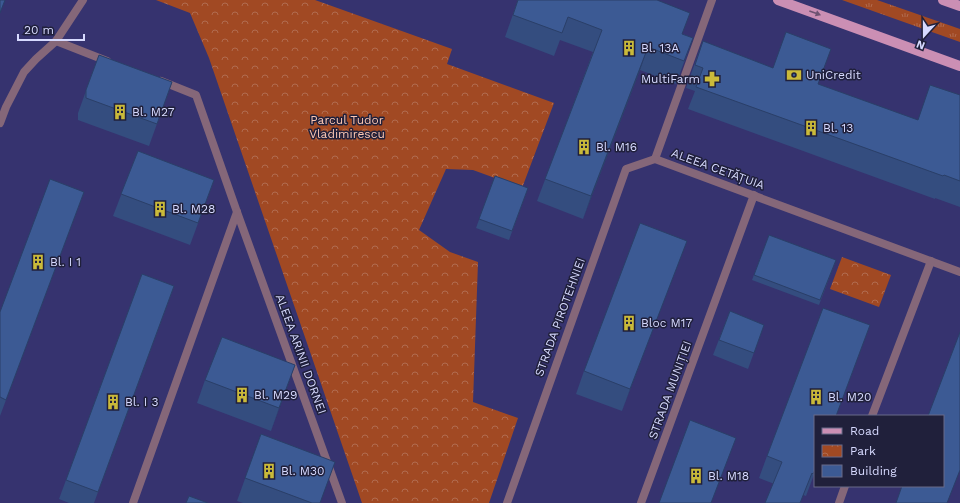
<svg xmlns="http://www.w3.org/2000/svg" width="960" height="503" font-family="'Work Sans',sans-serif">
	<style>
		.grass { fill: url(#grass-tufts) }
		.park { fill: url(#park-crowns) }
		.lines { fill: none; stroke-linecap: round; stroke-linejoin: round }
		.street { stroke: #856779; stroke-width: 8 }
		.primary { stroke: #cb8fb4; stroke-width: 10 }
		.wall { fill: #344d7f }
		.shaded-wall { fill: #2a3f68 }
		.building { fill: #3c5a94; stroke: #2a3f68 }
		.oneway { fill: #6d5271 }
		.labels { text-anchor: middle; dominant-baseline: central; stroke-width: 3; stroke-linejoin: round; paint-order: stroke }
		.poi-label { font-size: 12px; fill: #d7daff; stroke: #20203b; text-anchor: start }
		.park-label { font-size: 12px; fill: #fdc7b2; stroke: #20203b }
		.street-label { font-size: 12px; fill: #d7daff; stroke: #20203b }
	</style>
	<defs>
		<pattern id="grass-tufts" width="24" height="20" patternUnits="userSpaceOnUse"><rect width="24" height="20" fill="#a14923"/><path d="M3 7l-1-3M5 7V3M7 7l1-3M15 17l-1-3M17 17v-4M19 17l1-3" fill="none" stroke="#b16b4f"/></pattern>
		<pattern id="park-crowns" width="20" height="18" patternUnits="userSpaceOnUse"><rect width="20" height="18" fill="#a14923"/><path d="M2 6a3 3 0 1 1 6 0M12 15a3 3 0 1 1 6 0" fill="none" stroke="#b16b4f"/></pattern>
	</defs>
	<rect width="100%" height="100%" fill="#36336f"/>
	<polygon class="grass" points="842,0 877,0 960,29 960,42"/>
	<g class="park">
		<polygon points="156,0 315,0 452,49 447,64 554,103 522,188 473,170 446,169 419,230 450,252 478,262 473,402 518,418 489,503 362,503 209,58 190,13"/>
		<polygon points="842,257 891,275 879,307 830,289"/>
	</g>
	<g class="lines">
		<g class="street">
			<polyline points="56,41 107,61"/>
			<polyline points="161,81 196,95 237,212 342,503"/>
			<polyline points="0,123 6,107 24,72 36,59 56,41 83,0"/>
			<polyline points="655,159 960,272"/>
			<polyline points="655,159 712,0"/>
			<polyline points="872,416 931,261"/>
			<polyline points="133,503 237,212"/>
			<polyline points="507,503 626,169 655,159"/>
			<polyline points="641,503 754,195"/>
			<polyline points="839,503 845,486"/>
		</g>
		<g class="primary">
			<polyline points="778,0 960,66"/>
			<polyline points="943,0 960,6"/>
		</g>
	</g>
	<g class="wall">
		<polygon points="518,0 683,34 693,38 676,84 640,70 583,219 537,201 593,52 560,40 554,56 505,37"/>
		<polygon points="703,41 773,68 918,120 960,95 960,207 935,198 935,199 688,109 695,91 686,88"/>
		<polygon points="99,55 172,82 149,146 78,120 78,113"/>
		<polygon points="138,151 214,180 190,245 113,216"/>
		<polygon points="495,176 528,188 509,240 476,228"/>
		<polygon points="84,192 0,416 0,312"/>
		<polygon points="769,235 836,260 819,305 752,280"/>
		<polygon points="678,263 622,411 576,394 584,371"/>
		<polygon points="142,274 174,286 94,503 69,503 59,499"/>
		<polygon points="730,311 764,325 748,369 713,355"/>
		<polygon points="870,325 806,496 759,478 767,456"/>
		<polygon points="295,365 271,431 197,403 205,380"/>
		<polygon points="261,434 320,503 243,503 237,501"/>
	</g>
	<g class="shaded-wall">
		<polygon points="648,47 640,70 583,219 591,196"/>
		<polygon points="687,241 678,263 622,411 630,389"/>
		<polygon points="295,365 271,431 279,408"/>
	</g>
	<g class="building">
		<polygon points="0,0 5,0 0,13"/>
		<polygon points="518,0 657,0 690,13 682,34 693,38 684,61 648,47 591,196 545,179 602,30 568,17 562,33 513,15"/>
		<polygon points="786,32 831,49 818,84 918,120 930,85 960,95 960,181 944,175 943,176 696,87 703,68 695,65 703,41 773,68"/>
		<polygon points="99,55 172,82 157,124 86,98 86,90"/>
		<polygon points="138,151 214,180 198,223 121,194"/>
		<polygon points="495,176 528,188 512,231 479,219"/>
		<polygon points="50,179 84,192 6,400 0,397 0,312"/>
		<polygon points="640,223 687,241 630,389 584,371"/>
		<polygon points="769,235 836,260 820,300 754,275"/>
		<polygon points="142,274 174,286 98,492 66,480"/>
		<polygon points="823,308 870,325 836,416 815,416 815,470 813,474 812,473 800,503 765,503 782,462 767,456"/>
		<polygon points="730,311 764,325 754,353 719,340"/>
		<polygon points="960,332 960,470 947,503 896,503 902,486 943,486 943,416 928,416"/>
		<polygon points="222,337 295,365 279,408 205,380"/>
		<polygon points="690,420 736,438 711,503 659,503"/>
		<polygon points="261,434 335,462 320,503 312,503 245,478"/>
		<polygon points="189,496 208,503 186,503"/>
	</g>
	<defs><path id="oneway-solid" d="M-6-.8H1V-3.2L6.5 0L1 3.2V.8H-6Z"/></defs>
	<use class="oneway" href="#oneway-solid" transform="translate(815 13) rotate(20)"/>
	<defs>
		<g id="building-bare" transform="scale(1.2)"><path d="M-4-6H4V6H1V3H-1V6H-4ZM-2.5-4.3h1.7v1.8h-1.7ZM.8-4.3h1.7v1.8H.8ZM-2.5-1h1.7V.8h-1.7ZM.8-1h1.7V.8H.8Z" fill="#caba3a" stroke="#20203b" stroke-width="2.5" paint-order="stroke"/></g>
		<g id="bank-bare" transform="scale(1.2)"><path d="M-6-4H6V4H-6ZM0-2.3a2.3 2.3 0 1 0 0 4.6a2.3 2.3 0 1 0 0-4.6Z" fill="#caba3a" stroke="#20203b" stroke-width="2.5" paint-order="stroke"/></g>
		<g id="pharmacy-bare" transform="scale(1.2)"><path d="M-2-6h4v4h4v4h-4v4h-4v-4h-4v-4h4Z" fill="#caba3a" stroke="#20203b" stroke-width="2.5" paint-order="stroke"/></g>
	</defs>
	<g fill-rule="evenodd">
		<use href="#building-bare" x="629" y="48"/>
		<use href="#bank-bare" x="794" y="75"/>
		<use href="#pharmacy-bare" x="712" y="79"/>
		<use href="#building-bare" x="120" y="112"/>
		<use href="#building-bare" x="811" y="128"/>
		<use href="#building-bare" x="584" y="147"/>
		<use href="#building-bare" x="160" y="209"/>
		<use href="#building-bare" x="38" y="262"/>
		<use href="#building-bare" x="629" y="323"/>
		<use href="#building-bare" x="242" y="395"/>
		<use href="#building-bare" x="816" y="397"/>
		<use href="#building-bare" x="113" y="402"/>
		<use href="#building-bare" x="269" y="471"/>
		<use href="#building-bare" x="696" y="476"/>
	</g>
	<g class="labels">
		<g class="poi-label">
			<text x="641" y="48">Bl. 13A</text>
			<text x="806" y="75">UniCredit</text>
			<text x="700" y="79" text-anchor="end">MultiFarm</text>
			<text x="132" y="112">Bl. M27</text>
			<text x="823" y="128">Bl. 13</text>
			<text x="596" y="147">Bl. M16</text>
			<text x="172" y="209">Bl. M28</text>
			<text x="50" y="262">Bl. I 1</text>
			<text x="641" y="323">Bloc M17</text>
			<text x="254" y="395">Bl. M29</text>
			<text x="828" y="397">Bl. M20</text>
			<text x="125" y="402">Bl. I 3</text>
			<text x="281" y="471">Bl. M30</text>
			<text x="708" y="476">Bl. M18</text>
		</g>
		<g class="park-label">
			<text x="347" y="120">Parcul Tudor<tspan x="347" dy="14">Vladimirescu</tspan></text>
		</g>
		<g class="street-label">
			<text transform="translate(718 169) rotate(20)">ALEEA CETĂȚUIA</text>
			<text transform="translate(560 317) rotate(-70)">STRADA PIROTEHNIEI</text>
			<text transform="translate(301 354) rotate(70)">ALEEA ARINII DORNEI</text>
			<text transform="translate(670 390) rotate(-70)">STRADA MUNIȚIEI</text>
		</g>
	</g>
	<rect x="814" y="415" width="130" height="72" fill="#20203b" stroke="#696a89"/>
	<rect x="822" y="428" width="20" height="6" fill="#cb8fb4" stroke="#696a89"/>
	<text x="850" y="435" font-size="12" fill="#d7daff">Road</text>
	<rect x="822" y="445" width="20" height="12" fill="url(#park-crowns)" stroke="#696a89"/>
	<text x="850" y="455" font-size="12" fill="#d7daff">Park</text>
	<rect x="822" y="465" width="20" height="12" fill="#3c5a94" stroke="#696a89"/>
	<text x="850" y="475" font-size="12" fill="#d7daff">Building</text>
	<g transform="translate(924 36) rotate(201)" stroke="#20203b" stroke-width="3" paint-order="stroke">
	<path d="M0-3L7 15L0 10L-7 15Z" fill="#d7daff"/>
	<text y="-6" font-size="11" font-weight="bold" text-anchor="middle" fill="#d7daff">N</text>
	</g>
	<path d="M18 34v6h66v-6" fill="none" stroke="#d7daff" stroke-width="2"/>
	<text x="24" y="34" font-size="12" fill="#d7daff" stroke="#20203b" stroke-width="3" paint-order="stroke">20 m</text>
</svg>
